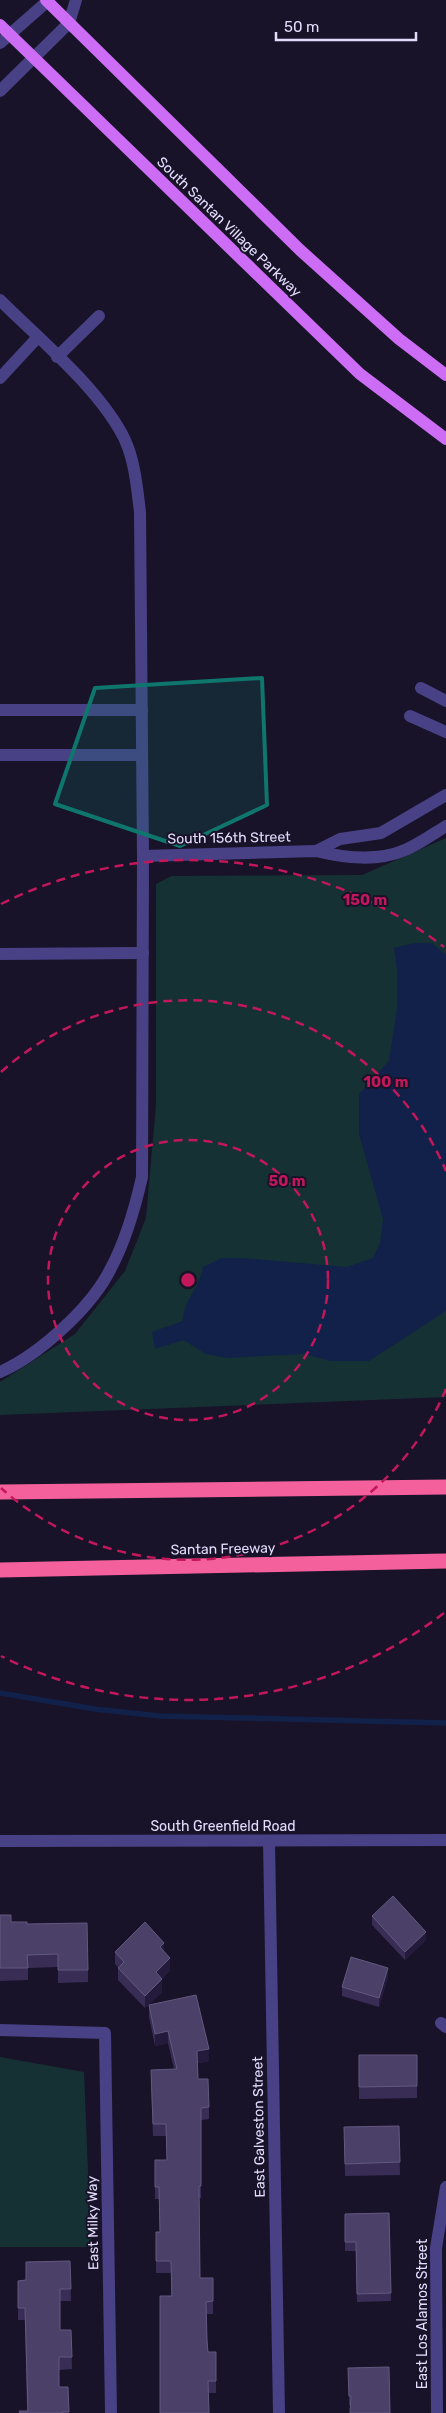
<svg xmlns="http://www.w3.org/2000/svg" width="446" height="2413" font-family="Rubik,sans-serif">
	<style>
		.green { fill: #163133 }
		.water { fill: #11214a }
		.lines { fill: none; stroke-linecap: round; stroke-linejoin: round }
		.stream { stroke: #11214a; stroke-width: 5.5 }
		.minor { stroke: #494185; stroke-width: 12 }
		.major { stroke: #cd6cf5; stroke-width: 12 }
		.highway { stroke: #f4609b; stroke-width: 15 }
		.wall { fill: #392d56 }
		.shaded-wall { fill: #241b3c }
		.building { fill: #4b4068; stroke: #63597f }
		.marked { fill: #0f766e; fill-opacity: 0.2; stroke: #0f766e; stroke-width: 4; stroke-linejoin: round }
		.ring { fill: none; stroke: #c2185b; stroke-width: 2.5; stroke-dasharray: 9 6 }
		.labels { text-anchor: middle; dominant-baseline: central; stroke-width: 4; stroke-linejoin: round; paint-order: stroke }
		.street-label { font-size: 14px; fill: #e3ddfd; stroke: #181329 }
		.centre { fill: #c2185b; stroke: #181329; stroke-width: 2.5 }
		.ring-label { font-size: 15px; text-anchor: middle; font-weight: bold; fill: #c2185b; stroke: #181329; stroke-width: 4; stroke-linejoin: round; paint-order: stroke }
	</style>
	<rect width="100%" height="100%" fill="#181329"/>
	<g class="green">
		<polygon points="446,838 446,1397 0,1415 0,1382 75,1334 125,1271 146,1218 156,1105 156,884 171,876 362,875"/>
		<polygon points="0,2057 84,2072 91,2247 0,2247"/>
	</g>
	<path class="water" d="M415,943h17l14,12v356l-77,50h-38l-28,-7 -75,4 -22,-4 -22,-14 -29,9 -3,-17 31,-11c1,-24 16,-30 20,-54l19,-9h21l104,9 26,-9 7,-15 3,-24 -24,-85v-40l30,-33 8,-52v-39l-3,-22z"/>
	<g class="lines">
		<polyline class="stream" points="0,1693 95,1709 159,1716 446,1723"/>
		<g class="minor">
			<polyline points="0,43 49,0"/>
			<polyline points="0,91 69,23 76,0"/>
			<path d="M0,300c40,40 101,90 125,140 10,22 12,48 15,72l3,344 -1,321c-7,31 -16,63 -31,91 -19,39 -72,87 -111,104"/>
			<polyline points="57,357 99,316"/>
			<polyline points="0,378 37,338"/>
			<polyline points="421,688 446,701"/>
			<polyline points="0,710 142,710"/>
			<polyline points="410,716 446,732"/>
			<polyline points="0,755 142,755"/>
			<polyline points="316,851 340,839 381,833 446,795"/>
			<path d="M143,856l173,-5c29,7 61,11 89,-1 14,-6 28,-16 41,-24"/>
			<polyline points="0,954 143,953"/>
			<polyline points="0,1841 446,1840"/>
			<polyline points="269,1841 279,2413"/>
			<polyline points="441,2023 446,2027"/>
			<polyline points="0,2030 105,2033 111,2413"/>
			<polyline points="437,2413 436,2248 446,2187"/>
		</g>
		<g class="major">
			<polyline points="46,0 300,250 399,339 446,375"/>
			<polyline points="0,25 360,374 446,439"/>
		</g>
		<g class="highway">
			<polyline points="0,1492 446,1487"/>
			<polyline points="0,1570 446,1561"/>
		</g>
	</g>
	<g class="wall">
		<polygon points="0,1915 11,1922 27,1924 88,1970 88,1982 58,1983 58,1967 28,1968 28,1980 0,1981"/>
		<polygon points="372,1916 426,1940 405,1960 372,1925"/>
		<polygon points="115,1952 164,1953 170,1970 162,1979 162,1992 145,2008 118,1980 118,1967 115,1964"/>
		<polygon points="388,1977 379,2007 342,1996 342,1987"/>
		<polygon points="149,2005 209,2061 198,2063 198,2079 209,2107 209,2119 201,2120 201,2198 199,2198 200,2278 213,2278 213,2314 206,2314 208,2352 216,2352 216,2393 208,2393 171,2296 171,2273 156,2273 156,2232 160,2232 159,2199 155,2199 155,2160 167,2160 166,2136 153,2136 151,2082 174,2069 168,2043 155,2046 149,2017"/>
		<polygon points="359,2055 417,2055 417,2098 359,2099"/>
		<polygon points="399,2126 400,2175 345,2176 344,2127"/>
		<polygon points="389,2213 391,2301 357,2302 356,2251 345,2251 345,2214"/>
		<polygon points="70,2261 71,2301 60,2301 60,2330 71,2330 72,2369 59,2370 59,2387 68,2387 69,2413 19,2413 27,2411 25,2320 18,2320 18,2281 26,2280"/>
		<polygon points="348,2368 390,2413 349,2405"/>
	</g>
	<g class="shaded-wall">
		<polygon points="426,1932 426,1940 405,1960 405,1952"/>
		<polygon points="164,1943 164,1955 160,1947"/>
		<polygon points="170,1958 170,1970 156,1985 156,1972"/>
		<polygon points="388,1968 388,1977 379,2007 379,1998"/>
		<polygon points="162,1979 162,1992 145,2008 145,1996"/>
		<polygon points="168,2031 168,2043 155,2046 155,2034"/>
		<polygon points="209,2049 209,2061 197,2063 197,2051"/>
	</g>
	<g class="building">
		<polygon points="393,1896 426,1932 405,1952 372,1916"/>
		<polygon points="0,1915 11,1915 11,1922 27,1922 27,1924 87,1923 88,1970 58,1970 58,1954 27,1955 28,1968 0,1968"/>
		<polygon points="145,1922 164,1943 160,1947 170,1958 156,1972 162,1979 145,1996 118,1968 124,1962 115,1952"/>
		<polygon points="351,1957 388,1968 379,1998 342,1987"/>
		<polygon points="196,1995 209,2049 197,2051 198,2079 208,2079 209,2107 201,2108 201,2186 199,2186 200,2278 213,2278 213,2301 206,2302 207,2341 208,2352 216,2352 216,2381 208,2381 209,2413 160,2413 160,2296 172,2296 171,2261 156,2261 156,2232 160,2232 159,2187 155,2187 155,2160 167,2160 166,2124 153,2124 151,2070 177,2069 168,2031 155,2034 149,2005"/>
		<polygon points="359,2055 417,2055 417,2086 359,2087"/>
		<polygon points="399,2126 400,2162 345,2164 344,2127"/>
		<polygon points="389,2213 391,2293 357,2294 356,2242 345,2242 345,2214"/>
		<polygon points="70,2261 71,2289 60,2289 60,2330 71,2330 72,2357 59,2357 59,2387 68,2387 69,2412 62,2412 62,2413 20,2413 19,2411 28,2411 25,2308 18,2308 18,2281 26,2280 26,2262"/>
		<polygon points="389,2367 390,2413 350,2413 351,2396 349,2396 348,2368"/>
	</g>
	<path class="marked" d="M262,678l5,127 -87,41 -125,-42 40,-116z"/>
	<g class="ring">
		<circle cx="188" cy="1280" r="140"/>
		<path d="M446 1389A280 280 0 0 1 1 1488M1 1072A280 280 0 0 1 446 1171"/>
		<path d="M444 1613A420 420 0 0 1 1 1656M1 904A420 420 0 0 1 444 947"/>
	</g>
	<g class="labels">
		<g class="street-label">
			<text transform="translate(229 227) rotate(44)">South Santan Village Parkway</text>
			<text transform="translate(229 838) rotate(-1)">South 156th Street</text>
			<text transform="translate(223 1549) rotate(-1)">Santan Freeway</text>
			<text x="223" y="1826">South Greenfield Road</text>
			<text transform="translate(259 2127) rotate(-91)">East Galveston Street</text>
			<text transform="translate(93 2223) rotate(-91)">East Milky Way</text>
			<text transform="translate(422 2314) rotate(-90)">East Los Alamos Street</text>
		</g>
	</g>
	<circle cx="188" cy="1280" r="8" class="centre"/>
	<g class="ring-label">
		<text x="365" y="905">150 m</text>
		<text x="386" y="1087">100 m</text>
		<text x="287" y="1186">50 m</text>
	</g>
	<path d="M276 32v8h140v-8" fill="none" stroke="#e3ddfd" stroke-width="2.5"/>
	<text x="284" y="32" font-size="15" fill="#e3ddfd" stroke="#181329" stroke-width="4" paint-order="stroke">50 m</text>
</svg>
